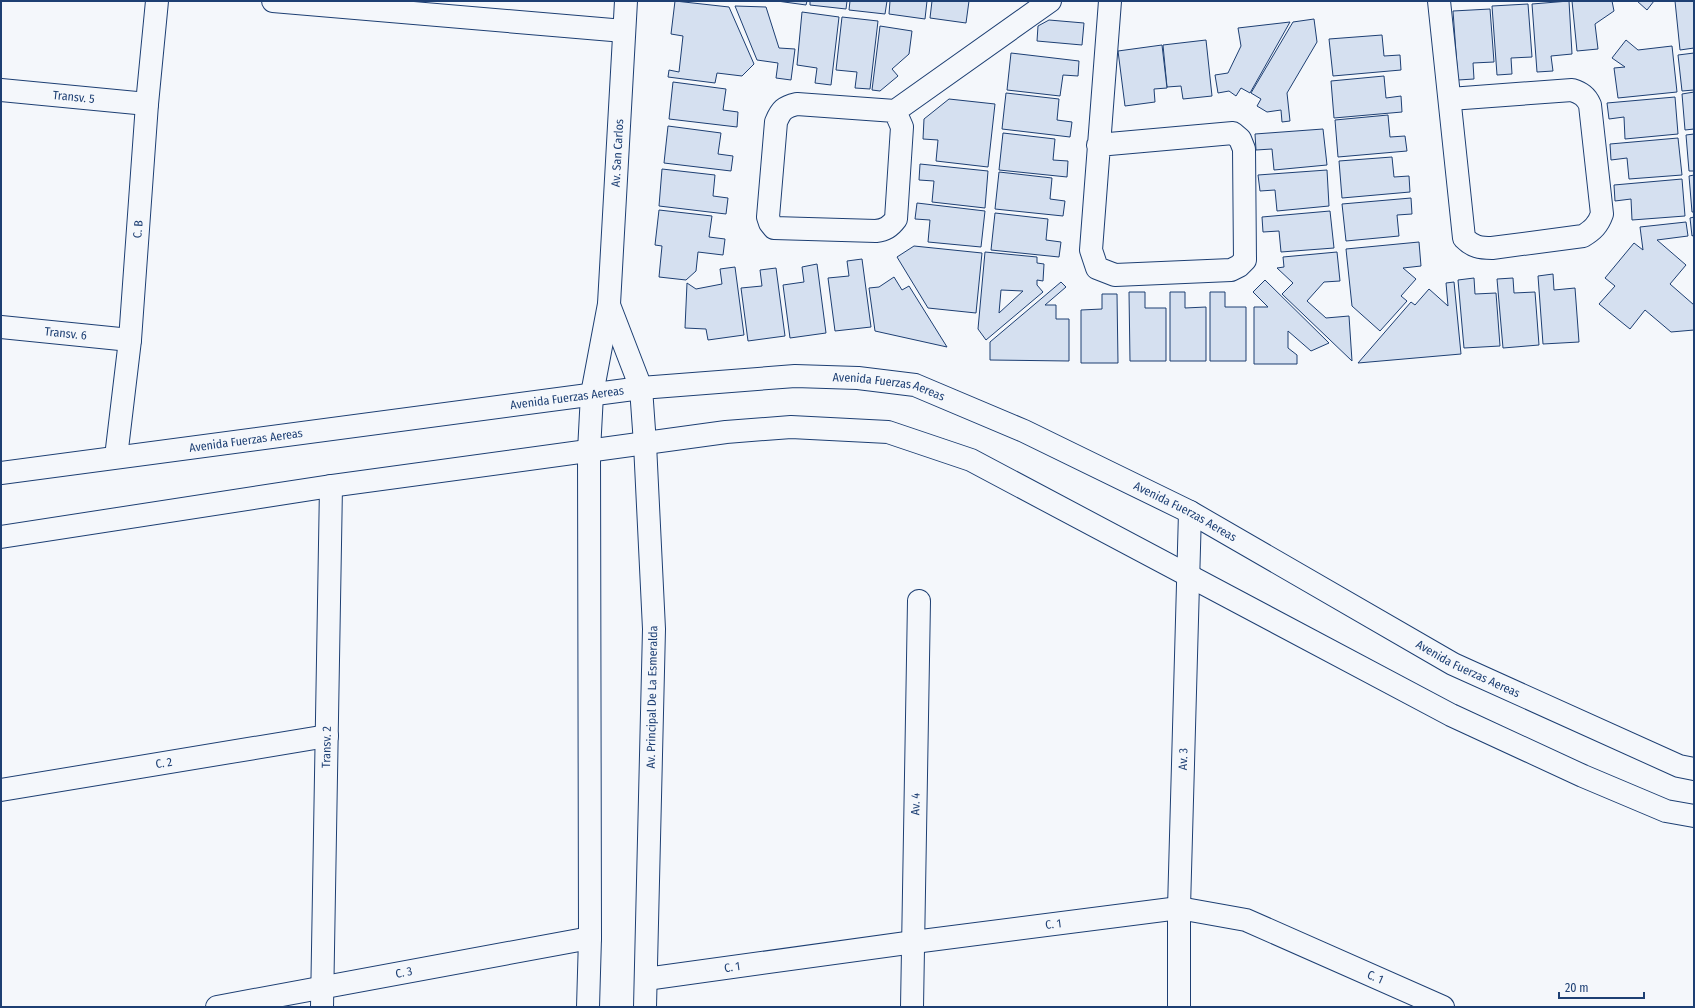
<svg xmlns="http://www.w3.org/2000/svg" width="1695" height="1008" font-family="'Fira Sans Condensed',sans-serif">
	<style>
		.building { fill: #d5e0f0; stroke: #1d3f73; fill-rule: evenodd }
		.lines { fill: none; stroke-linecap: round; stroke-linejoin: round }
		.minor-casing { stroke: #1d3f73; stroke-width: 24 }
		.minor { stroke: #f4f7fb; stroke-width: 22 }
		.labels { text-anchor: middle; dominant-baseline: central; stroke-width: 3; stroke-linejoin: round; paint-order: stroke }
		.street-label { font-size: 12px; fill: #1d3f73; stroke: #f4f7fb }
	</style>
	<rect width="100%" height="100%" fill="#f4f7fb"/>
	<g class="building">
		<polygon points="675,1 729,7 754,64 742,76 717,73 715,83 668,77 669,70 679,72 683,36 671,34"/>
		<polygon points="777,1 807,1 806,5"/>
		<polygon points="810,1 847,1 846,9 810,5"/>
		<polygon points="850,1 887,1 885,14 849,10"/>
		<polygon points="890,1 927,1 925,19 889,14"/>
		<polygon points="932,1 969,1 966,23 930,18"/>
		<polygon points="1569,1 1572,54 1551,56 1553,71 1537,72 1532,4"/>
		<polygon points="1572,1 1612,1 1614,11 1595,24 1598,49 1577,51"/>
		<polygon points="1637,1 1654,1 1647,10"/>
		<polygon points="1675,1 1694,1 1694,48 1680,50"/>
		<polygon points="1528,4 1532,57 1511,58 1512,74 1497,75 1492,6"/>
		<polygon points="735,6 766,7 779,48 795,49 791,80 776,78 778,63 757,60"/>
		<polygon points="1490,9 1494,62 1473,63 1474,79 1458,80 1453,11"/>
		<polygon points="802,12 839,17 831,85 815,83 817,68 797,65"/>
		<polygon points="842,17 878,21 870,89 855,88 857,72 836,70"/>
		<polygon points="1314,19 1317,42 1287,93 1290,121 1282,122 1281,110 1267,112 1257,106 1261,99 1251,93 1293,22"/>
		<polygon points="1049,20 1084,23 1082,45 1037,41 1038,26"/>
		<polygon points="1290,22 1250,93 1241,88 1236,96 1229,91 1218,93 1215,75 1228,73 1241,46 1238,28"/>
		<polygon points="880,26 912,31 909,54 892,69 898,76 880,91 872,90"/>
		<polygon points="1382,35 1384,56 1400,55 1401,70 1333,76 1329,39"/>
		<polygon points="1206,40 1212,96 1183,99 1181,86 1167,87 1163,45"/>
		<polygon points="1626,40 1638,50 1672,46 1677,92 1618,98 1614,68 1625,67 1612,58"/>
		<polygon points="1162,45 1167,88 1154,89 1155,102 1125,106 1118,51"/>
		<polygon points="1011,53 1079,61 1078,76 1063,75 1060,96 1007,90"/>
		<polygon points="1694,53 1694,90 1682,91 1678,55"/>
		<polygon points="1384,76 1386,98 1401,96 1402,112 1334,118 1331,81"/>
		<polygon points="673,82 726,89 723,110 738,112 737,127 669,119"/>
		<polygon points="1694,92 1694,129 1685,130 1682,94"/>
		<polygon points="1006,93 1059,99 1057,120 1072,122 1070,137 1002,129"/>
		<polygon points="1675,97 1678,134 1625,139 1624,117 1609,119 1607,103"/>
		<polygon points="949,99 995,104 988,167 936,161 938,140 923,139 924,119"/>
		<polygon points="1388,115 1390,137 1405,136 1407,151 1338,157 1335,120"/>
		<polygon points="668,126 721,133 718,154 733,156 731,171 664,163"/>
		<polygon points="1323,129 1327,165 1274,170 1272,149 1256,150 1255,134"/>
		<polygon points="1003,133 1055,139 1053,160 1068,161 1067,177 999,170"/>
		<polygon points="1694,134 1694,171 1689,171 1686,135"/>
		<polygon points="1678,138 1682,175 1629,179 1627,158 1611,160 1610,144"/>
		<polygon points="1392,157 1394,177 1409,176 1410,192 1342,198 1339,161"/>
		<polygon points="920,164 988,171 985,208 932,202 934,181 919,180"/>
		<polygon points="662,169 715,175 713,196 728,198 726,214 659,206"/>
		<polygon points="1327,170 1329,206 1277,211 1275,190 1260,191 1258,175"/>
		<polygon points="999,172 1052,178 1050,199 1065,201 1063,216 995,209"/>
		<polygon points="1694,175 1694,212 1692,212 1689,176"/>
		<polygon points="1682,179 1685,216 1632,220 1631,199 1615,201 1614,185"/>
		<polygon points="1411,198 1412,214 1397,215 1399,236 1346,241 1342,204"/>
		<polygon points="917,203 985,211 981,247 928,242 930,220 915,219"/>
		<polygon points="659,210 712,216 709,237 725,239 723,255 698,252 696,271 686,280 659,277 662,246 655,245"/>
		<polygon points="1330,211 1334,248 1281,252 1279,231 1263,232 1262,217"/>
		<polygon points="995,213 1048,219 1046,240 1061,242 1059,257 991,250"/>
		<polygon points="1694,217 1694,235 1692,236 1690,218"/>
		<polygon points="1686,222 1688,236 1657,240 1686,265 1670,284 1694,305 1694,330 1671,332 1645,310 1630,329 1599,304 1615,286 1605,278 1634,243 1643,250 1640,227"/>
		<polygon points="1419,242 1421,266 1403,268 1416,279 1401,296 1407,301 1380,331 1352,306 1346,249"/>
		<polygon points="914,246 982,253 976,313 928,308 897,257"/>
		<path d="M985,252l52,5v6l7,1 -1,17 -6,-1v5l6,7 -57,48 -8,-11zM1001,290l22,1 -24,22z"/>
		<polygon points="1337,252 1340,281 1324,282 1307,301 1326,318 1349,316 1352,361 1282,294 1293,283 1277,268 1284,267 1283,257"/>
		<polygon points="862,259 871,327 835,331 828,278 849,276 847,261"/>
		<polygon points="817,264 826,333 790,338 783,285 804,282 802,267"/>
		<polygon points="735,267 744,335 708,340 706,329 685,328 687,283 696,289 722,284 720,269"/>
		<polygon points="776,268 785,336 748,341 741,288 762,286 760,270"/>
		<polygon points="1553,274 1554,290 1575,288 1579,342 1543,344 1538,276"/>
		<polygon points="894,277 902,290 909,286 947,347 875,331 869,288 879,287"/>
		<polygon points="1474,278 1475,294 1496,293 1500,346 1464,348 1458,280"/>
		<polygon points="1513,278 1514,293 1535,292 1539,345 1503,348 1497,279"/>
		<polygon points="1265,280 1329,343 1311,351 1288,331 1288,348 1297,355 1297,364 1254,364 1254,307 1268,307 1253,292"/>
		<polygon points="1061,282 1066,287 1045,305 1056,305 1056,319 1069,319 1069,361 990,360 990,342"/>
		<polygon points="1454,282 1461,354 1358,363 1411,302 1415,305 1429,289 1448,306 1446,283"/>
		<polygon points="1129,292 1145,292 1145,308 1166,308 1166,361 1130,361"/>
		<polygon points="1170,292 1185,292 1185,308 1206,307 1206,361 1170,361"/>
		<polygon points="1210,292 1225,292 1225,307 1246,307 1246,361 1210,361"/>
		<polygon points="1102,294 1117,294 1118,363 1081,363 1081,310 1102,309"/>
	</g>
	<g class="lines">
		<g class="minor-casing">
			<g id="minor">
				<polyline points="273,1 624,31"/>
				<path d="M1439,1l25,237c9,9 16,10 28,10l91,-12c10,-6 15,-11 19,-22l-12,-109c-4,-9 -9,-12 -18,-15l-122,9"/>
				<path id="s1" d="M1,90l146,14"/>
				<path d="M895,111l7,16 -6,92c-6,8 -11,11 -20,12l-102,-3 -4,-5 -2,-6 8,-95c5,-12 8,-15 21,-18l98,7 155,-110"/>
				<polyline points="1098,145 1233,133 1240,139 1244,149 1245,260 1239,266 1231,270 1115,275 1097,268 1091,250 1110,1"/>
				<polyline points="609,305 641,388 645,444 654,629 645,1007"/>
				<path id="s2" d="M1,327l129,13"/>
				<path id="s3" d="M116,457l14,-117 17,-236 10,-103"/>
				<path id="s4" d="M1,473l640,-85 154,-12 63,2 57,7 109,46 166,81 263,152 226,102 15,3"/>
				<polyline points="1,537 331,486 726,432 791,427 888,432 971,460 1451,715 1583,776 1666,811 1694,816"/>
				<path id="s5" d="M1,790l326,-54"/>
				<path id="s6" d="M646,979l268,-37 265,-34 67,12 197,87"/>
				<path id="s7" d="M217,1007l373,-69"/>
				<path id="s8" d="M322,1007l9,-521"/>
				<path id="s9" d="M588,1007l2,-69 -1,-487 3,-57 17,-90 17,-303"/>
				<path id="s10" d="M912,1007l7,-406"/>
				<path id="s11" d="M1179,1007v-99l11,-396"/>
			</g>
		</g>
		<use href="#minor" class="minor"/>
	</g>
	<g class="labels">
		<g class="street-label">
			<text stroke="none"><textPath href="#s1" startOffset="73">Transv. 5</textPath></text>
			<text stroke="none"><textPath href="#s9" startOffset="856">Av. San Carlos</textPath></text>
			<text stroke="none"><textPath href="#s3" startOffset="229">C. B</textPath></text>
			<text stroke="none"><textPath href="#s2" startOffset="65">Transv. 6</textPath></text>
			<text stroke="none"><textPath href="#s4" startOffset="895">Avenida Fuerzas Aereas</textPath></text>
			<text stroke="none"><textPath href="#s4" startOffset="571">Avenida Fuerzas Aereas</textPath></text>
			<text stroke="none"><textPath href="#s4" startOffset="247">Avenida Fuerzas Aereas</textPath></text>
			<text stroke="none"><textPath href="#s4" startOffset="1219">Avenida Fuerzas Aereas</textPath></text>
			<text stroke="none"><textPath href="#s4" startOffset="1543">Avenida Fuerzas Aereas</textPath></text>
			<text transform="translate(652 697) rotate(-89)">Av. Principal De La Esmeralda</text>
			<text stroke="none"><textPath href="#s8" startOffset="260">Transv. 2</textPath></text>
			<text stroke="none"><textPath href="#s11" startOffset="248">Av. 3</textPath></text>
			<text stroke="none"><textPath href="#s5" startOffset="165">C. 2</textPath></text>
			<text stroke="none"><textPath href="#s10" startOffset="203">Av. 4</textPath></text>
			<text stroke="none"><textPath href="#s6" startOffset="411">C. 1</textPath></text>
			<text stroke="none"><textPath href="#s6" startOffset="87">C. 1</textPath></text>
			<text stroke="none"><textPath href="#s7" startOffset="190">C. 3</textPath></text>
			<text stroke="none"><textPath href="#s6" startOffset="747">C. 1</textPath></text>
		</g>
	</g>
	<rect width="1695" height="1008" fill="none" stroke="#1d3f73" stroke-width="4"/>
	<path d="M1559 992v6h85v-6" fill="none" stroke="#1d3f73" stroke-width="2"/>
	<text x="1565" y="992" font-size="12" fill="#1d3f73" stroke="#f4f7fb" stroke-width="3" paint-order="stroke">20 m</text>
</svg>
